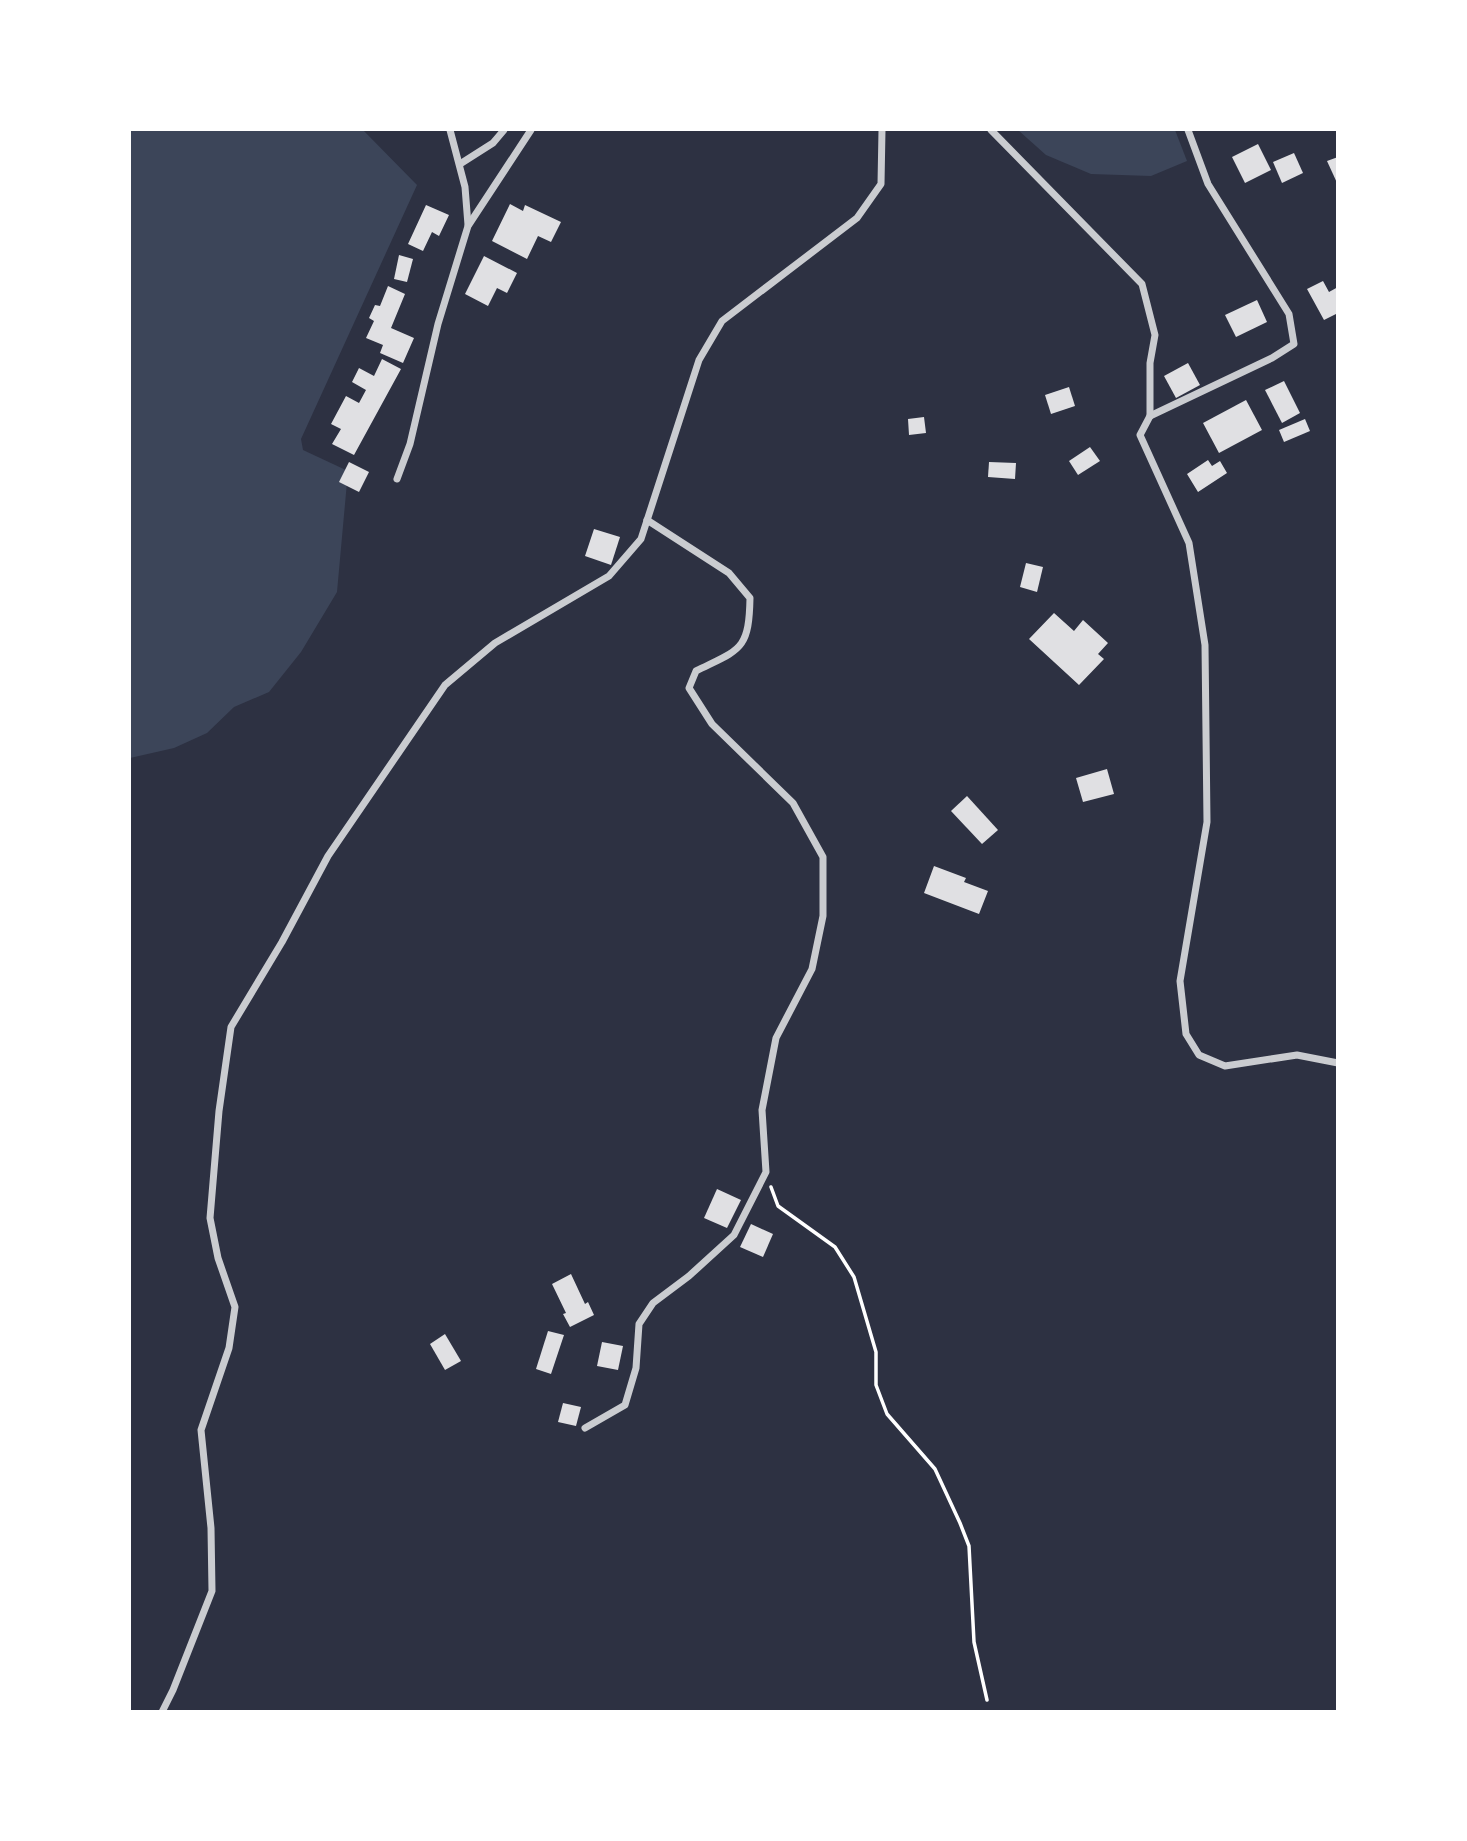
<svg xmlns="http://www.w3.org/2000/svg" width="1467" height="1841" font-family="Cabin,sans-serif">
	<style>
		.green { fill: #3c4559 }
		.building { fill: #e0e0e3 }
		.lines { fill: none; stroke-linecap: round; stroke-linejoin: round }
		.path { stroke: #fff; stroke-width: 3.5 }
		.minor { stroke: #caccd0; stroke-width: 7 }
	</style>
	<rect width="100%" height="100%" fill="#2d3142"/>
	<g class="green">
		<polygon points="130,130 363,130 417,185 301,439 303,450 348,471 337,592 301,652 269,692 234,707 207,733 174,748 130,758"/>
		<polygon points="1018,130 1175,130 1187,161 1151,176 1091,174 1046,155"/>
	</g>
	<g class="building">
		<polygon points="1258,144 1271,170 1245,183 1232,157"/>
		<polygon points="1294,153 1303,173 1282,183 1273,162"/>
		<polygon points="1338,157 1338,185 1327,161"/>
		<polygon points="510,204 523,211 525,205 561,222 551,242 538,236 527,259 492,241"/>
		<polygon points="426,205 449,215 439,236 432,232 423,251 408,244"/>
		<polygon points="399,255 413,259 407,282 394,279"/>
		<polygon points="484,256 517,273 507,293 497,288 488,306 465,294"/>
		<polygon points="1323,281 1329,292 1338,287 1338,313 1324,320 1307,289"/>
		<polygon points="388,286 405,294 391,328 414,338 403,363 380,353 383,345 366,338 374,321 369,318 375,305 380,306"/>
		<polygon points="1257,300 1267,322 1236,337 1225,315"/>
		<polygon points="382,359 401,369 354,455 332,444 341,429 331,424 346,396 359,403 366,390 352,382 359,368 374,376"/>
		<polygon points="1188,363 1200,385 1176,398 1164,376"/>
		<polygon points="1284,381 1300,413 1282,423 1265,390"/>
		<polygon points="1069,387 1075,406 1051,414 1045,395"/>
		<polygon points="1246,400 1262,430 1219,453 1203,423"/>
		<polygon points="924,417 926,433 909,435 908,419"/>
		<polygon points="1305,419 1310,431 1284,442 1279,430"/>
		<polygon points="1090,447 1100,461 1078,475 1069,461"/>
		<polygon points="1208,460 1212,466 1220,461 1227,473 1198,492 1187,474"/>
		<polygon points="349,462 369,472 359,492 339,482"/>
		<polygon points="989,462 1016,463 1015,479 988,477"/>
		<polygon points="594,529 620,537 611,565 585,556"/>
		<polygon points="1026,563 1043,567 1037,592 1020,587"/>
		<polygon points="1054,613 1074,631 1083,620 1108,643 1098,654 1104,659 1079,685 1029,639"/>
		<polygon points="1107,769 1114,794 1083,802 1076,778"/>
		<polygon points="967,796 998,830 982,844 951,811"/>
		<polygon points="934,866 966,878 964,882 988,891 979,914 924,893"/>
		<polygon points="717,1189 741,1200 727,1228 704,1218"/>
		<polygon points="751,1224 773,1234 763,1257 740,1247"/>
		<polygon points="571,1274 585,1304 588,1302 594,1315 570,1327 563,1314 566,1313 552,1284"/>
		<polygon points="548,1331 564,1335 551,1374 536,1369"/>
		<polygon points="445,1334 461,1361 445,1370 430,1344"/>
		<polygon points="602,1342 623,1346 618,1370 597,1366"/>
		<polygon points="563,1403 581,1407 576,1426 558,1422"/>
	</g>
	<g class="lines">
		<polyline class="path" points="771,1187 778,1206 835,1247 854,1277 876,1352 876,1385 887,1414 935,1469 960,1523 969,1546 974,1642 987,1700"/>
		<g class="minor">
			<polyline points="450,130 465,187 468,225"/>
			<polyline points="991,130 1142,284 1155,335 1150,363 1150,416"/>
			<polyline points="1188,130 1208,184 1289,314 1294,344 1272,358 1150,416 1140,435 1189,543 1205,645 1207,822 1180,981 1186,1034 1199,1055 1225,1066 1297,1055 1338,1063"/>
			<polyline points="460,164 493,143 504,130"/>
			<polyline points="397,479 410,444 438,324 468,226 531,130"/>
			<path d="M585,1428l40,-23 11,-37 3,-44 14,-21 36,-27 45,-41 32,-63 -4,-62 14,-72 36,-69 11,-53v-59l-30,-54 -81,-79 -23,-36 7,-17c44,-22 53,-20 54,-73l-21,-25 -82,-53"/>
			<polyline points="162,1712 173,1690 212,1591 211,1528 201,1430 229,1348 235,1307 218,1258 210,1218 219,1111 231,1027 282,942 328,856 445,685 495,643 609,576 641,539 699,360 722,321 857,218 881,184 882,130"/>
		</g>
	</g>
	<rect width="1467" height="1841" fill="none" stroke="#ffffff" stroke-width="262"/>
</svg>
